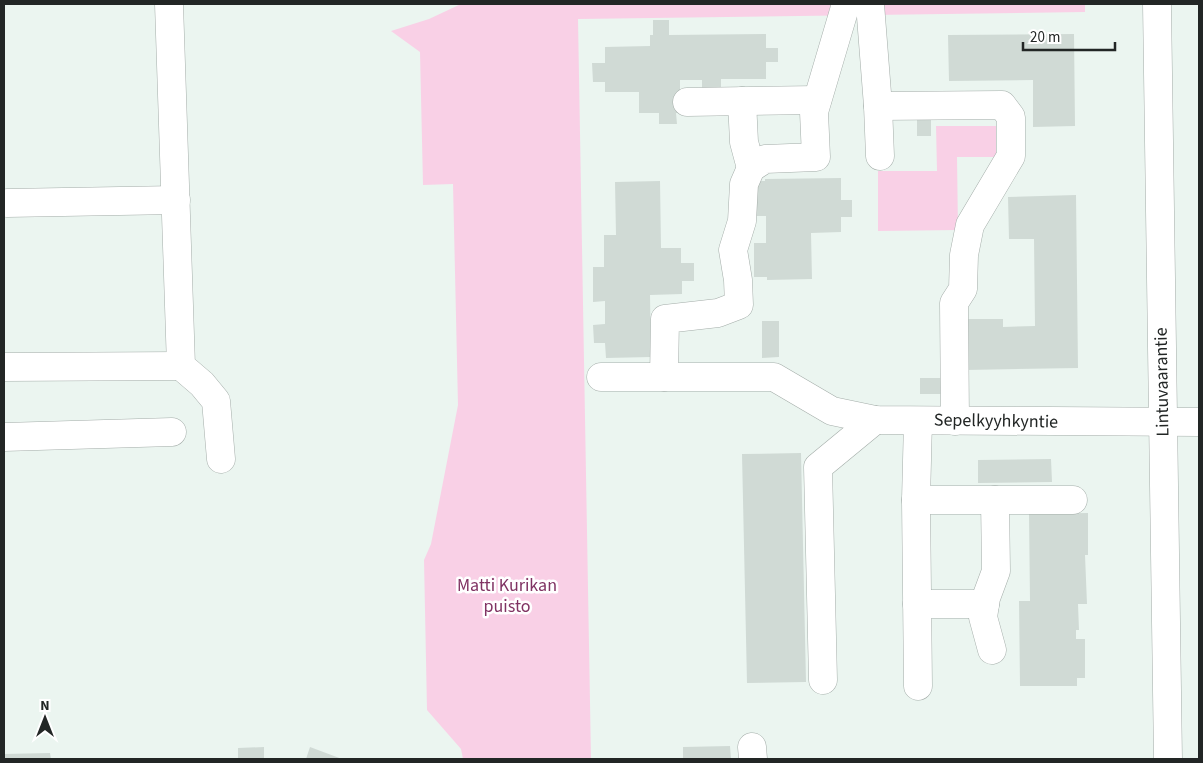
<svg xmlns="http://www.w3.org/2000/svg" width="1203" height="763" font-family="'Source Sans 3',sans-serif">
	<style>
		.green { fill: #f9d0e6 }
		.building { fill: #d0dad5 }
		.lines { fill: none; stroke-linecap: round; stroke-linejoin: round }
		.minor-casing { stroke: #a4ada9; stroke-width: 29 }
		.minor { stroke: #fff; stroke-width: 28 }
		.labels { text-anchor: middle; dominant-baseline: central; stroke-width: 5; stroke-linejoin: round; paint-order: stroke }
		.street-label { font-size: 18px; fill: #222625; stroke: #fff }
		.park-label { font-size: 18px; fill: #803363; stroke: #fff }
	</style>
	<rect width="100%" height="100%" fill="#ebf5f0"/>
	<g class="green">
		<polygon points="461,4 1085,4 1085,12 578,19 591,759 463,759 461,749 427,710 424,560 431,544 458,405 453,184 423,185 420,52 391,31 429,19"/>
		<polygon points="936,126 996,126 996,157 957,157 958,230 878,231 878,171 937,171"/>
	</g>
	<g class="building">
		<polygon points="653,20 669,20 669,35 766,34 766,48 778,48 778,62 766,62 766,79 721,79 721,91 702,92 702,80 680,80 680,113 676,113 677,124 659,124 659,113 639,113 639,92 605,92 605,82 593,82 592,63 605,63 605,47 650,46 650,35 653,35"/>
		<polygon points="1074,34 1075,126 1033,127 1033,80 949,81 948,35"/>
		<rect x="917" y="112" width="14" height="24"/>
		<polygon points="841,178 841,200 852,200 852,217 841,217 841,232 811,233 812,279 767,280 767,277 754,277 754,243 766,243 766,216 754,216 753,181 765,181 765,179"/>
		<polygon points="660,181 661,248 681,248 681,263 694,263 694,281 682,281 682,294 650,295 651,357 606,358 605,343 594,343 593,325 605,324 605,301 593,302 593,267 604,267 604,235 616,235 615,182"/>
		<polygon points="1076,195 1078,368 966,370 965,319 1003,319 1003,327 1035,326 1034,239 1009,239 1008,197"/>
		<polygon points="762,321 779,321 779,357 762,358"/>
		<rect x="920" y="378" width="24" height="16"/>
		<polygon points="801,453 806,682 747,683 742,454"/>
		<polygon points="1051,459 1052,482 978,483 978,460"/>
		<polygon points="1088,513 1088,555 1085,555 1087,604 1078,604 1079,630 1076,630 1076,639 1085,639 1085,678 1077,678 1077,686 1020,686 1019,601 1030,601 1029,514"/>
		<polygon points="730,746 731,759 683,759 683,747"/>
		<polygon points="264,747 264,759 238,759 238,748"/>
		<polygon points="310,747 342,759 306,759"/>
		<polygon points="50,753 51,759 4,759 4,754"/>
	</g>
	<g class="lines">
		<g class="minor-casing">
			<g id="minor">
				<polyline points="169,4 181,366 202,384 216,401 221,459"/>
				<polyline points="870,4 878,106 880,156"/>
				<polyline points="1157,4 1168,759"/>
				<polyline points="742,101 744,142 751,168"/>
				<polyline points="687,102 817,100"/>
				<polyline points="878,106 1002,105 1011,117 1011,156 970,225 964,255 963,289 954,303 955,421"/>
				<polyline points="7,203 176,200"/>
				<polyline points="4,367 181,366"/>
				<polyline points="601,377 774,377 832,411 875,420 1199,422"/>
				<polyline points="664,377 665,319 718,313 739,305 738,280 733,250 742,221 744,184 751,168 765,159 816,157 814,112 846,4"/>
				<polyline points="4,437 172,432"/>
				<polyline points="916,500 1073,500"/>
				<polyline points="917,604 985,604"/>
				<polyline points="992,650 983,617 986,598 996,571 995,500"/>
				<polyline points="823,680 818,467 875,420"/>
				<polyline points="918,686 916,500 918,421"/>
				<polyline points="752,747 753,759"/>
			</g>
		</g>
		<use href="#minor" class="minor"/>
	</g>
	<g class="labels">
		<g class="street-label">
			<text transform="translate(1162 382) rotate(-91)">Lintuvaarantie</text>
			<text transform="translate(996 421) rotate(1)">Sepelkyyhkyntie</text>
		</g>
		<g class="park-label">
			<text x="507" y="585">Matti Kurikan<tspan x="507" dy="21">puisto</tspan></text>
		</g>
	</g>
	<rect width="1203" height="763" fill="none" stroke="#222625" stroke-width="10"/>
	<g transform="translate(45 718)" stroke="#ffffff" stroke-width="4" paint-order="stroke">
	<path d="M0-4L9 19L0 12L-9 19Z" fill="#222625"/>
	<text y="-8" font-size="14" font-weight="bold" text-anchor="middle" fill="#222625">N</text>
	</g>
	<path d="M1023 42v8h92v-8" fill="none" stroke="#222625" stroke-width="2.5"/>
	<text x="1030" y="42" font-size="15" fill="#222625" stroke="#ffffff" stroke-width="4" paint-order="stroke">20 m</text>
</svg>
